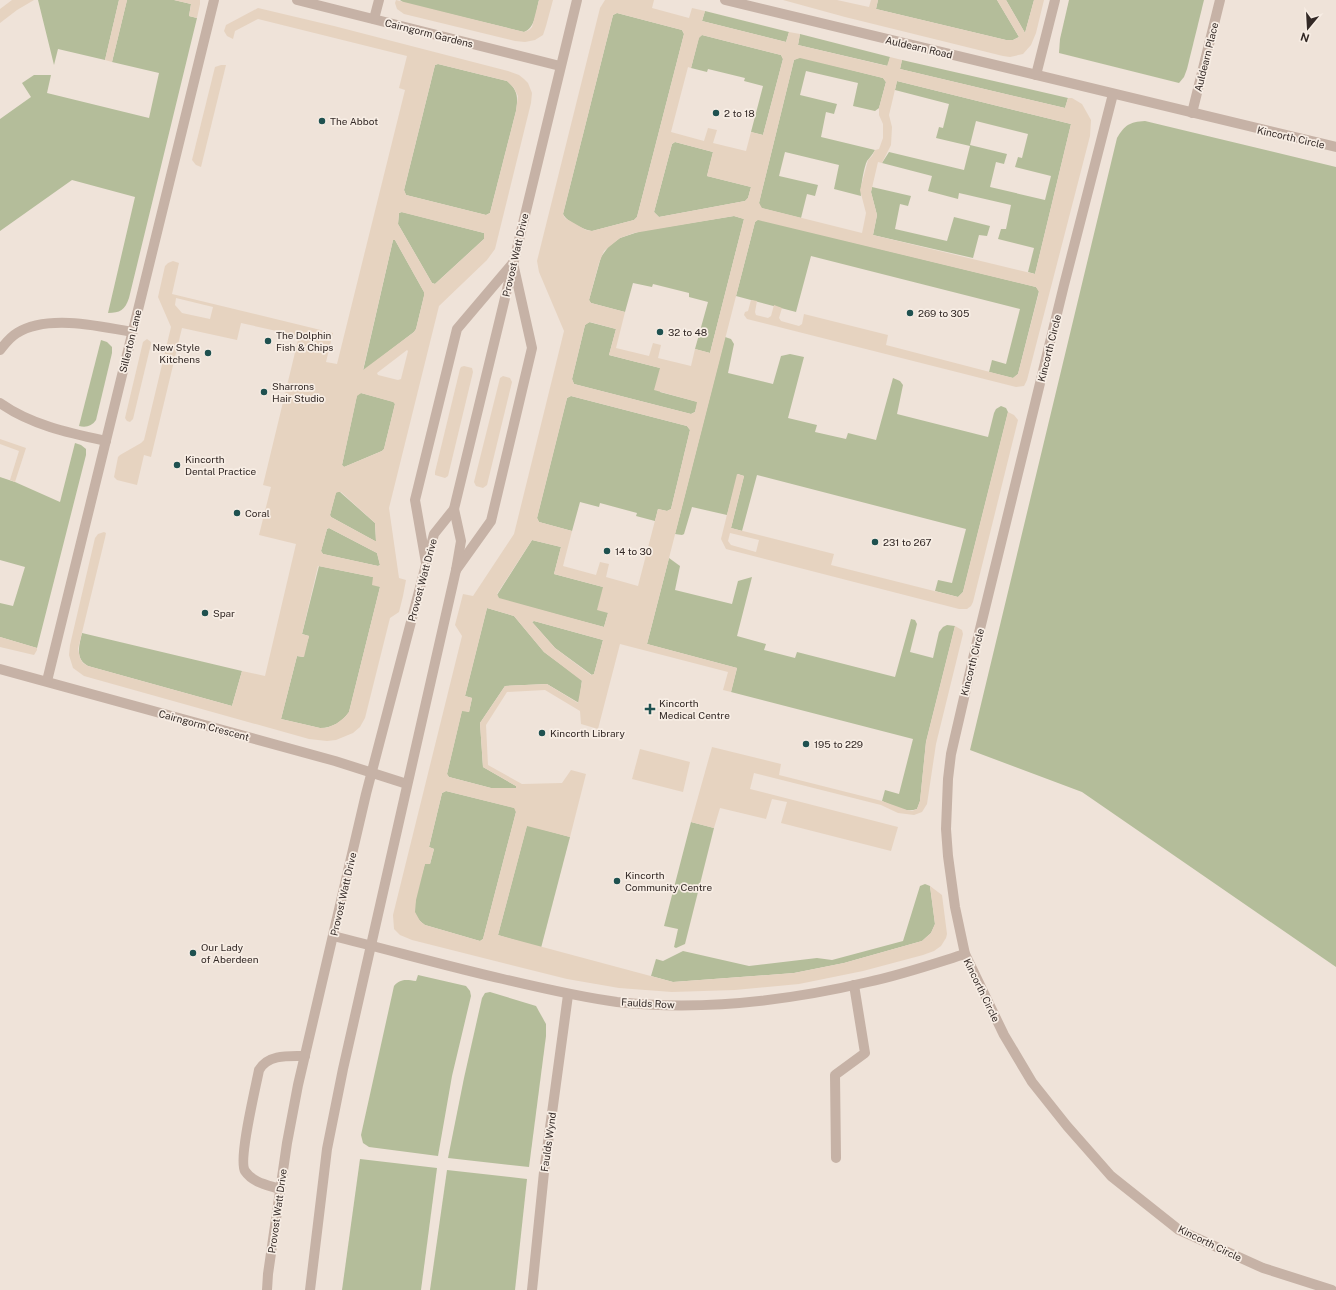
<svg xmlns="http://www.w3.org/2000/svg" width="1336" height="1290" font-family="'Public Sans',sans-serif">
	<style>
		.green { fill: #b4bd9a; fill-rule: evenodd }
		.plaza { fill: #e6d3c0; fill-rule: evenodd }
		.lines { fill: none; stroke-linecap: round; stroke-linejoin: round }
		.service { stroke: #c6b2a6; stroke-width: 10 }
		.minor { stroke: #c6b2a6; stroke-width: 10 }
		.tertiary { stroke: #c6b2a6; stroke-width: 10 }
		.poi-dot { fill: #1f5150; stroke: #f7ede4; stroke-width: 1.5 }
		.labels { text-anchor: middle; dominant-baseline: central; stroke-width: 3.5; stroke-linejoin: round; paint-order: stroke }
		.street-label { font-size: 10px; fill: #332926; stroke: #f7ede4 }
		.poi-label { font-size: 10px; fill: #332926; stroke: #f7ede4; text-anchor: start }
	</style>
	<rect width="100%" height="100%" fill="#efe3d9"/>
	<g class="green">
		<polygon points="38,0 119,0 105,60 58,49 54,65"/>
		<path d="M127,0h47l17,4 -2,12 8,2 -68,280c-4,12 -9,15 -21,15l27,-116 -63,-17 -72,51v-112l31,-22 -9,-14 12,-8h17l-4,18 102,25 10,-45 -47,-11z"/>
		<path d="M400,0h139c-3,11 -3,27 -15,32l-120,-29z"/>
		<polygon points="878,0 997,0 1019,37 1013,40 1006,40 876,9"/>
		<polygon points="1006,0 1034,0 1025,33"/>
		<polygon points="1069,0 1204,0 1187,69 1184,77 1179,83 1059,53 1060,39"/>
		<polygon points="705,11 789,32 786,42 702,21"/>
		<path d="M617,13l65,17 2,4 -47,183 -3,3 -42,11c-8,-1 -25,-9 -29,-17l50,-199z"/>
		<polygon points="800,34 890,57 888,66 798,45"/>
		<polygon points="702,35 781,55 783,59 763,135 751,132 763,86 744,81 745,78 708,69 707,72 691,68 699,37"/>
		<path d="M800,57l83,21 3,4 -7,26 -4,3 -22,-5 5,-23 -52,-12 -6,24 37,9 -3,10 -8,-2 -5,25 54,13c-2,4 -5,7 -8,11 -3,6 -7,28 -6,35l-27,-7 5,-24 -54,-13 -6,24 39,9 -3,11 -8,-2 -6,24 -40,-10 -2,-5 35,-143z"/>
		<polygon points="902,60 1068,98 1065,108 900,69"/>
		<path d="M438,64l69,17c11,9 11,17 9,30l-26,102 -4,2 -80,-20 -2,-5 31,-125z"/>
		<path d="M897,81l174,43 -36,150 -7,-2 6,-24 -36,-9 3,-10h5l5,-24 -52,-12 -1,6 -30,-8 4,-15 -50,-13 7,-11 75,18 6,-24 -34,-8 3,-11 4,1 6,-24 -54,-14zM976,121l52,13 -6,24 -4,-1 -3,10 36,9 -6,24 -55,-13 6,-25 8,2 3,-10 -37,-9z"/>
		<path d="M1145,121l191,46v800l-254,-175 -112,-42 147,-612c8,-13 12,-16 28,-17z"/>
		<polygon points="675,142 713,152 707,176 751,187 748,198 745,201 659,217 654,212 672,144"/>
		<polygon points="872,187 911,196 908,206 900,204 895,229 947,241 954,217 990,226 987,236 979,235 973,258 873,235 877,215 871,192"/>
		<polygon points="402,212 484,233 484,239 435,284 432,283 398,224 399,213"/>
		<polygon points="734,216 744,219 710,353 695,349 708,302 689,297 689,293 653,284 652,287 633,283 625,312 591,303 589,300 601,257 609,246 620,238 641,231"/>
		<polygon points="758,219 1036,287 1039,291 1018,374 1013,378 989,372 992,360 1006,364 1020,309 811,256 796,312 736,296 755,222"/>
		<polygon points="393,240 395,240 424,292 424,296 416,329 414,332 363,371"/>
		<polygon points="589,322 616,329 609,355 660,368 660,392 698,402 695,412 691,414 574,384 572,379 585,325"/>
		<polygon points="725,337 731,339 734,344 728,373 773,384 781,356 790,354 804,357 788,418 817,425 815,432 846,439 848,433 876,440 893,378 900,381 903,385 897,414 988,437 994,413 996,409 1001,406 1006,408 1008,412 963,592 958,597 935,591 938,580 952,583 966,529 757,475 742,531 731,528 744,476 738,474 727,515 692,507 684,534 682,535 675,534"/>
		<path d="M101,340l6,2 5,5v6l-16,67c-4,6 -10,8 -17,6z"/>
		<polygon points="361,393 394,402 395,404 384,449 382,451 344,467 342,465 357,395"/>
		<polygon points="571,396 687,426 690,430 671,509 667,511 658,509 655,521 636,516 637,513 600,503 599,507 580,502 572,531 539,522 537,518 567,398"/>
		<polygon points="75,443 81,445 86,449 86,455 37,648 0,637 0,603 13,606 25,567 0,560 0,477 15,482 60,502"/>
		<polygon points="338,491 340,492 375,523 376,541 375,541 331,517 330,515 336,492"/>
		<polygon points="329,528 377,553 380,565 378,566 323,554 321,551 327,529"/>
		<polygon points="532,540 561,547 554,574 603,587 608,613 604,627 499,599 497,595"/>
		<path d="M669,558l11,8 -5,24 57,14 6,-23 14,-4 -15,59 29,8 -2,6 31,8 2,-6 98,25 16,-58 4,1 2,4 -7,28 23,6 6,-26 4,-5 4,-2 8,1 -29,116 -6,59 -3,8c-12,4 -24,-3 -35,-8l3,-11 14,4 14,-55 -182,-47 6,-24 -90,-24z"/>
		<path d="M319,566l54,11 7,10 -31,125c-7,10 -17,16 -29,16l-39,-9 16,-63 6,1 6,-21 -7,-2z"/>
		<polygon points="487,608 514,616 544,652 582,680 579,703 547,684 505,686 480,723 483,767 516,786 516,788 491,788 449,777 447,774 462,710 469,712 472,698 465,696"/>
		<polygon points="534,621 603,640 594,674 592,675 555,648 532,622"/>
		<path d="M82,633l160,38 -10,35 -144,-40c-13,-7 -9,-20 -6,-33z"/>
		<path d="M446,791l69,17 1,4 -33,127 -3,2 -55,-16c-5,-3 -8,-7 -10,-12 -2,-11 7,-38 10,-50l5,1 4,-15 -5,-2 13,-54z"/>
		<polygon points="691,822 714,828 685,944 676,948 674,947 678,929 664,926"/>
		<polygon points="527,825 570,837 541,948 498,935"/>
		<polygon points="925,884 930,886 935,924 931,933 922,941 844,963 794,973 673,982 651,976 656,959 663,961 683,951 749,966 817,958 832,960 903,941 920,886"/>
		<path d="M418,975l48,11 4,5 1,5 -19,80 -14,80 -69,-9 -6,-4 -2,-8 33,-149c7,-8 13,-6 22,-5z"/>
		<polygon points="490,992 536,1006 546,1024 546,1036 529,1167 448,1158 464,1078 482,998 485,993"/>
		<polygon points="360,1159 437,1168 421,1290 342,1290"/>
		<polygon points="447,1170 527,1179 515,1290 430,1290"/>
	</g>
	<g class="plaza">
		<polygon points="12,0 34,0 17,10 0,23 0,9"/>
		<polygon points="119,0 127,0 112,62 105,60"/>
		<polygon points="174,0 200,0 200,4 197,18 189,16 191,4"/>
		<polygon points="396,0 524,32 529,30 532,27 539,0 553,0 546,26 543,35 535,40 525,42 515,41 404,14 397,9 395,3"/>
		<path d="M605,0h49l-2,8 37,10 3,-10 13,3 -3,10 84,21 3,-10 11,2 -2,11 89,21 3,-9 12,3 -2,9 165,39 3,-10h4l10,6 9,16 -1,16 -63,244 -3,6 -8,1 -269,-68 -3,-4 1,-3 3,-1 3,-11 6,1 -2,11 1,3 12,3 3,-2 3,-11 8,3 -3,10 2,3 18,5 3,-2 2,-10 84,21 -2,10 127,33 5,-4 21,-82 -3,-5 -278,-67 -3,2 -108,422 90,24 -6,24 -8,-2 5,-18 -108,-28 -22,85 -17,-5 -1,-13 -35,-21 -38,2 -21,33 2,40 34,19 40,-1 9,-13 15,4 -16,63 -43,-11 -29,109 175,47 121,-9 50,-10 78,-22 9,-8 4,-9 -5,-38 12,9 5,39 -1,4 -5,8 -7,5 -11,4 -60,16 -64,13 -64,6 -63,2 -53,-4 -52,-9 -155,-39 -12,-5 -6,-6 -1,-14 69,-279 -7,-11 8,-31 10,2 41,-62 50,-203 -25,-59 -2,-11 63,-253zM617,13l65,17 2,4 -47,183 -3,3 -42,11 -6,-1 -21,-12 -2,-4 50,-199zM702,35l79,20 2,4 -20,76 -12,-3 -5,19 -33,-8 4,-13 -9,-2 -4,13 -33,-9 17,-65 3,1 8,-30zM800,58l83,20 3,4 -7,26v7l4,9v14l-4,11 -4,1 -3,6 -4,4 -8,30 6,23 -4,20 -100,-25 -3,-5 35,-143zM897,81l174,43 -36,150 -162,-39 4,-20 -6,-23 7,-30 4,1 9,-18 1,-18 -3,-12zM675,142l38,10 -6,24 44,11 -3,11 -3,3 -86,16 -5,-5 18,-68zM734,216l10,3 -34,134 -15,-4 -4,17 -33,-8 3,-13 -8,-2 -4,13 -33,-8 9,-36 -34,-9 -2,-3 10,-37 5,-12 16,-13 14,-5zM590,322l26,7 -7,26 51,13 -6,22 43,12 -2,10 -4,2 -117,-30 -2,-5 13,-54zM571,396l116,30 3,4 -19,79 -4,2 -9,-2 -20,77 -32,-9 3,-13 -9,-2 -4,13 -33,-9 9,-35 -33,-9 -2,-4 30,-120zM532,540l29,7 -7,27 49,13 -6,23 11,3 -4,14 -105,-29 -2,-4zM487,608l27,8 30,36 38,29 -4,22 -31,-19 -42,2 -25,37 3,44 33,19v2h-25l-42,-11 -2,-3 15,-63 7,1 3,-14 -7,-2zM534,621l69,19 -9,34 -3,1 -36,-27 -23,-26zM446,791l68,17 2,4 -33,127 -3,2 -55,-16 -5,-4 -5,-9 1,-12 9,-36h5l4,-15 -5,-2 13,-54z"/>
		<polygon points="783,0 837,0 869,7 871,0 878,0 876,9 1006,40 1013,40 1019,37 997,0 1006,0 1025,33 1034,0 1044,0 1036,33 1031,45 1023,54 1010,57 1003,56 845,17"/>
		<path d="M258,8l76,18 174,45 11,4 5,4 4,4 4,10 -1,10 -36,146 -8,11 -48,46 -50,202 10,70 7,2 -3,16 -4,16 -9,6 -25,100 -5,9 -7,6 -17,7 -9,1 -18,-2 -225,-63 -11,-8 -4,-13 1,-10 25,-107 3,-4 6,-2 2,1 -1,5 -27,111 2,9 3,5 5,3 144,40 10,-35 23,5 31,-132 -37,-9 12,-48 -8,-2 36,-149 -58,-13 -4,17 -55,-12 -31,129 -7,-2 -7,30 -20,-5 -3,-3 4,-20 2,-2 21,-12 3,-3 27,-113 -13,-30 7,-31 3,-3 5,-2 6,2 -7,31 161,39 -7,29 11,2 68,-274 -6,-2 8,-32 -149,-37 -23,12 -2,8 -6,-3 -3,-5 2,-6zM438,64l69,17 7,7 4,8 -2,15 -26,102 -4,2 -80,-20 -2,-5 31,-125zM401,212l83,21v6l-49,45 -3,-1 -34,-59 1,-11zM393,240h2l29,52v4l-8,33 -2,3 -51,38zM176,298l37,9 -3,12 -28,-6 -7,-8zM407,350l1,1 -7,28 -3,1 -20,-5 -1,-2zM361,393l32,9 2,2 -11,45 -2,2 -38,16 -2,-2 15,-69zM338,492h3l34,31 1,18h-1l-44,-24 -1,-2 6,-22zM329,528l48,25 3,12 -2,1 -55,-12 -2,-3 6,-22zM318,566l55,11 -1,8 8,2 -31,125 -4,5 -9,7 -10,4h-6l-39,-9 16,-63 7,1 5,-21 -7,-2z"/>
		<polygon points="221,65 226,65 201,167 196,165 192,160 215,67"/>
		<polygon points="147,339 151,342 151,344 133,419 130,422 127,421 125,418 143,342"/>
		<polygon points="464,366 472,368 473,372 448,476 445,478 435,475 435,472 460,369 461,367"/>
		<polygon points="503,376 510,378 512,382 487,485 483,488 476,486 474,482 500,378"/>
		<path d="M1008,412l6,3 4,5 -45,182 -2,4 -4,3h-8l-233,-60 -5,-10 16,-65 7,2 -13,52 103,26 -3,11 127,32 5,-5zM730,533l29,7 -3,12 -25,-7 -3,-4z"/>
		<polygon points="0,439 26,448 15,482 10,480 19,451 0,444"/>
		<polygon points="955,626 962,630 963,634 936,744 927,804 922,812 914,815 898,813 881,805 754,773 750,789 898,827 891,851 781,823 787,802 772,799 766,819 720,808 714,828 691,822 712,747 781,764 779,775 882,801 907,810 912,811 917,809 920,801 926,742"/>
		<polygon points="0,637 37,648 37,650 34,655 0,647"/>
		<polygon points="640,749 690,762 683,792 632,779"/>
	</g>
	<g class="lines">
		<g class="service">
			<path d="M0,350c5,-6 10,-13 17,-17 30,-19 83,-7 115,-1"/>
			<path d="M0,403c31,22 69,30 106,38"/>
			<polyline points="836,1158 835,1075 865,1053 854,985"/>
			<path d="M280,1189c-12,-4 -27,-6 -35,-18 -7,-11 11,-85 14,-101 9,-16 30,-14 46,-14"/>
		</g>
		<g class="minor">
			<polyline points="297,0 560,66"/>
			<polyline points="725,0 1336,147"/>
			<polyline points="374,19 379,0"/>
			<polyline points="1036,75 1055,0"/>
			<polyline points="1113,94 1064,285 979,633 951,754 948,779 946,829 948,856 955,907 965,954 1004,1035 1032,1082 1067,1126 1111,1176 1179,1230 1263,1268 1332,1290"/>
			<polyline points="1192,113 1220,0"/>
			<polyline points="426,563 415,500 457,329 513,263"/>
			<polyline points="456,570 491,521 532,348 513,263"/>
			<polyline points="0,669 335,761 407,784"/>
			<polyline points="47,681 214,0"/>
			<path d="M333,936c57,14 113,30 170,43 38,9 76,18 114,23 83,9 170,-1 251,-20 33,-7 65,-18 97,-28"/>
			<polyline points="532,1290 544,1172 568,995"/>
		</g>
		<g class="tertiary">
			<polyline points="267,1290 268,1274 287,1143 298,1085 366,794 434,534 454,509 577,0"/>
			<polyline points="310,1290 327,1149 343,1069 456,570 461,541 454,509"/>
		</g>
	</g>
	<g class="poi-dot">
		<circle cx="716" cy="113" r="4"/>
		<circle cx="322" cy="121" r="4"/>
		<circle cx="910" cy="313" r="4"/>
		<circle cx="660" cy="332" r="4"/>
		<circle cx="268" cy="341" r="4"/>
		<circle cx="208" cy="353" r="4"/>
		<circle cx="264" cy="392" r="4"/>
		<circle cx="177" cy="465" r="4"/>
		<circle cx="237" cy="513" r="4"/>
		<circle cx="875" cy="542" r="4"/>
		<circle cx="607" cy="551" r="4"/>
		<circle cx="205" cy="613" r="4"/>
		<path d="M648 703h4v4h4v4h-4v4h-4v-4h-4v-4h4z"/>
		<circle cx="542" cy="733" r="4"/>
		<circle cx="806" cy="744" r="4"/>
		<circle cx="617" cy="881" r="4"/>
		<circle cx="193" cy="953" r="4"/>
	</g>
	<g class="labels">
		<g class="street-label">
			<text transform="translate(429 33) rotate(14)">Cairngorm Gardens</text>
			<text transform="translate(919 47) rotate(13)">Auldearn Road</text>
			<text transform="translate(1206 57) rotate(-76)">Auldearn Place</text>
			<text transform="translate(1291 137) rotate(13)">Kincorth Circle</text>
			<text transform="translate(515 255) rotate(-77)">Provost Watt Drive</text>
			<text transform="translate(130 341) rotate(-76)">Sillerton Lane</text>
			<text transform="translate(1049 348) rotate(-76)">Kincorth Circle</text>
			<text transform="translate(422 580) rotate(-75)">Provost Watt Drive</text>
			<text transform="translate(972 662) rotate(-76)">Kincorth Circle</text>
			<text transform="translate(204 725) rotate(15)">Cairngorm Crescent</text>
			<text transform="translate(343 894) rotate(-77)">Provost Watt Drive</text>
			<text transform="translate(982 990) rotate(64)">Kincorth Circle</text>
			<text transform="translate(648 1003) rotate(3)">Faulds Row</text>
			<text transform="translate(548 1142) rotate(-82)">Faulds Wynd</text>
			<text transform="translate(277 1211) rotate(-82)">Provost Watt Drive</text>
			<text transform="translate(1210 1243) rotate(26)">Kincorth Circle</text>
		</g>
		<g class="poi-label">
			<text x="724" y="113">2 to 18</text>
			<text x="330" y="121">The Abbot</text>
			<text x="918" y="313">269 to 305</text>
			<text x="668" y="332">32 to 48</text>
			<text x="276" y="335">The Dolphin<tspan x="276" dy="12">Fish &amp; Chips</tspan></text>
			<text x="200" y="347" text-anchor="end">New Style<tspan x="200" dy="12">Kitchens</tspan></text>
			<text x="272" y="386">Sharrons<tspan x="272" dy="12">Hair Studio</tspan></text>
			<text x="185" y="459">Kincorth<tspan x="185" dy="12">Dental Practice</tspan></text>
			<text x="245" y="513">Coral</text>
			<text x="883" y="542">231 to 267</text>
			<text x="615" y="551">14 to 30</text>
			<text x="213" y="613">Spar</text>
			<text x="659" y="703">Kincorth<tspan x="659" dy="12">Medical Centre</tspan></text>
			<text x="550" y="733">Kincorth Library</text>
			<text x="814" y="744">195 to 229</text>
			<text x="625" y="875">Kincorth<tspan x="625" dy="12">Community Centre</tspan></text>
			<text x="201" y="947">Our Lady<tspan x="201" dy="12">of Aberdeen</tspan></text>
		</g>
	</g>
	<g transform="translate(1308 28) rotate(198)" stroke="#f7ede4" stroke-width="3" paint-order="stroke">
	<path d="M0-3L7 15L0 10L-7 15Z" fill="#332926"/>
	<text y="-6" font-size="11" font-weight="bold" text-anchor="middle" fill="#332926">N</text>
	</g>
</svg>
